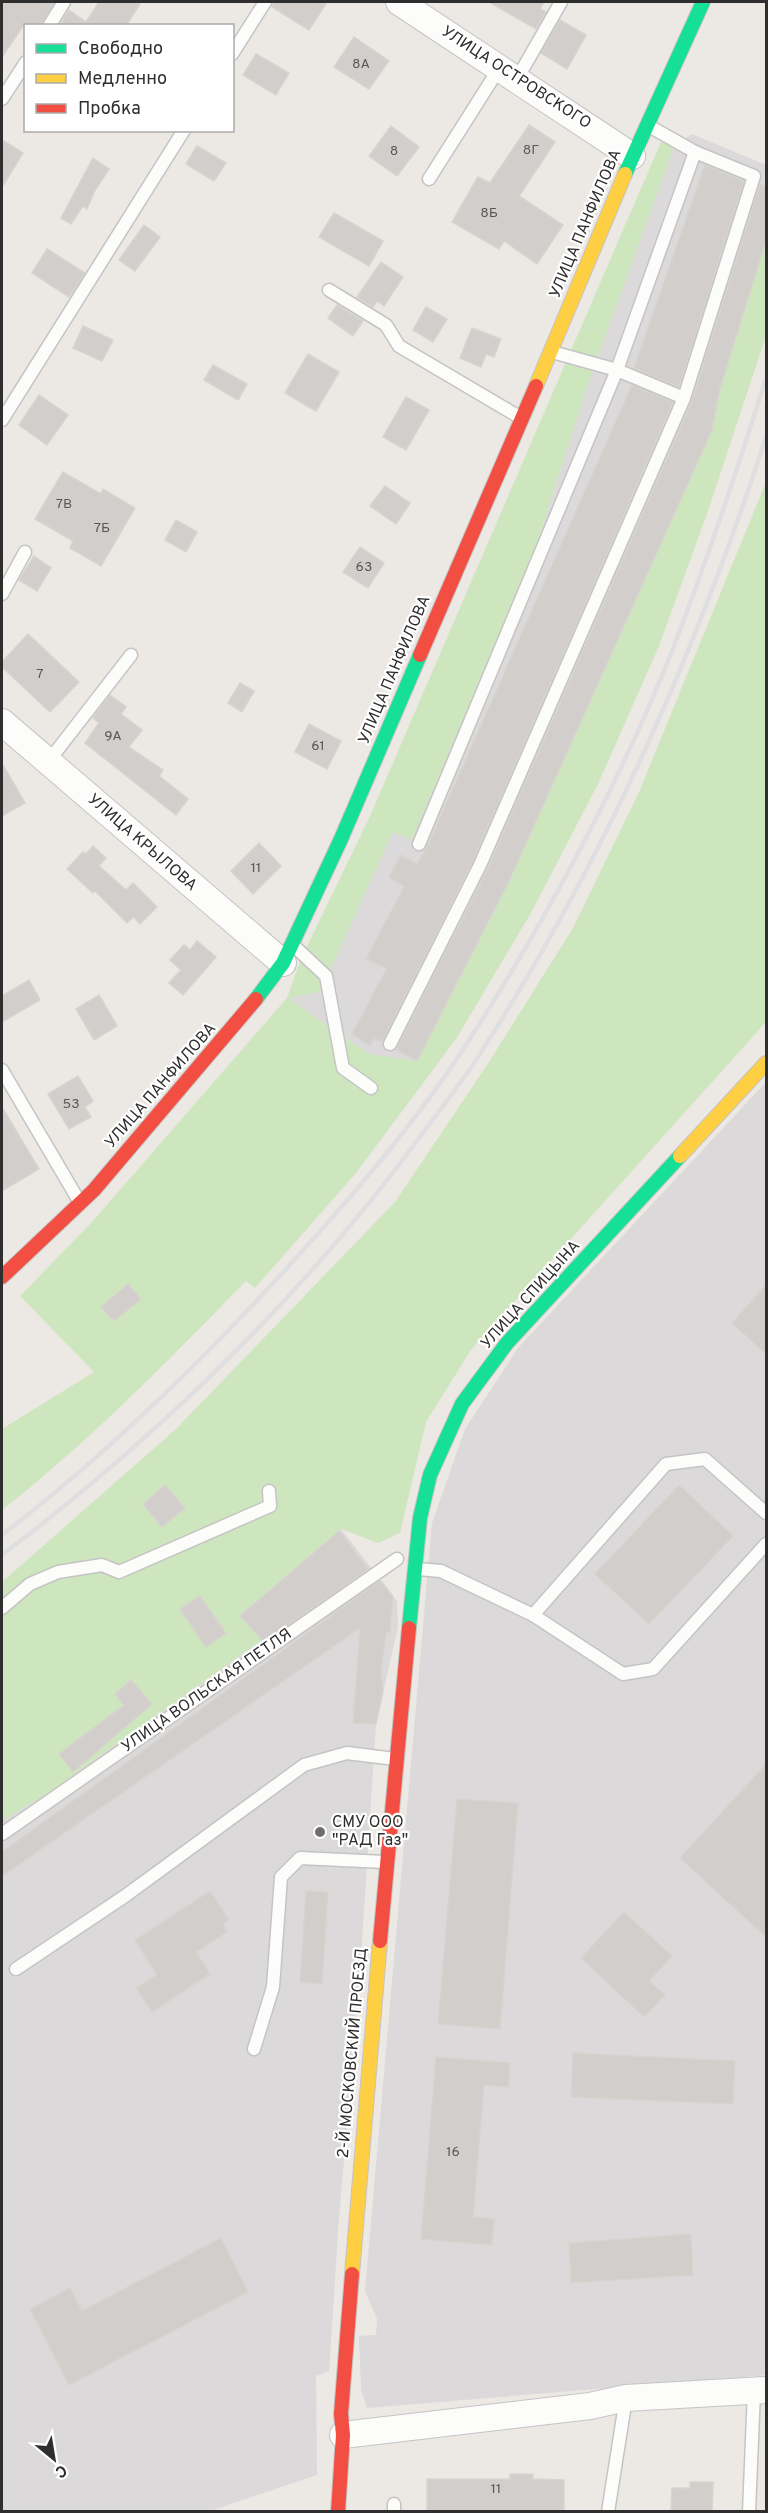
<svg xmlns="http://www.w3.org/2000/svg" width="768" height="2513" font-family="Overpass,sans-serif">
	<style>
		.industrial { fill: #dcd9db }
		.green { fill: #cee6be }
		.building { fill: #d1cecb; stroke: #d7d4d0; stroke-width: 1.5 }
		.lines { fill: none; stroke-linecap: round; stroke-linejoin: round }
		.lane-casing { stroke: #c5c4c5; stroke-width: 15 }
		.street-casing { stroke: #c5c4c5; stroke-width: 28 }
		.fast-casing { stroke: #c5c4c5; stroke-width: 16 }
		.slow-casing { stroke: #c5c4c5; stroke-width: 16 }
		.jam-casing { stroke: #c5c4c5; stroke-width: 16 }
		.lane { stroke: #fcfcfb; stroke-width: 12 }
		.street { stroke: #fcfcfb; stroke-width: 26 }
		.fast { stroke: #16e098; stroke-width: 14 }
		.slow { stroke: #ffcf43; stroke-width: 14 }
		.jam { stroke: #f24e42; stroke-width: 14 }
		.rail { stroke: #dfdfe1; stroke-width: 4.5 }
		.poi-dot { fill: #706f6e; stroke: #fff; stroke-width: 2 }
		.labels { text-anchor: middle; dominant-baseline: central; stroke-width: 4.5; stroke-linejoin: round; paint-order: stroke }
		.number-label { font-size: 14px; fill: #585857 }
		.street-label { font-size: 16px; fill: #2e2e2e; stroke: #fff }
		.poi-label { font-size: 16px; fill: #2e2e2e; stroke: #fff; text-anchor: start }
	</style>
	<rect width="100%" height="100%" fill="#ece8e4"/>
	<g class="industrial">
		<polygon points="692,134 766,165 766,240 719,392 712,430 510,879 417,1061 369,1054 287,998 320,992 393,832 412,839 537,543 588,384 674,147"/>
		<polygon points="766,1082 766,2375 367,2408 361,2390 359,2336 376,2335 377,2319 365,2291 432,1523 465,1429 518,1348"/>
		<polygon points="341,1529 397,1601 398,1627 376,1724 359,1987 339,2218 329,2371 316,2376 317,2475 210,2511 2,2512 2,1821 48,1793 262,1640 240,1616"/>
	</g>
	<g class="green">
		<path d="M661,142l13,5 -86,237 -51,159 -125,297 -19,-8 -73,160 -32,6 81,56 48,7 93,-182 202,-449 7,-38 47,-152v96l-58,175 -49,135 -60,136 -68,131 -75,126 -100,134 -101,115 -9,-7c-78,80 -156,160 -244,229v-81l92,-57 -74,-76 72,-74 195,-224 14,-39 69,-143z"/>
		<polygon points="766,482 766,1022 471,1350 426,1422 400,1533 378,1543 341,1529 240,1616 262,1640 48,1793 2,1821 2,1582 176,1429 395,1202 489,1062 573,928 639,792"/>
	</g>
	<g class="building">
		<polygon points="2,2 55,2 41,26 23,26 2,57"/>
		<polygon points="99,2 141,2 126,26 59,26 69,10 86,22"/>
		<polygon points="273,2 327,2 309,30 272,7"/>
		<polygon points="489,2 544,2 540,9 546,12 536,29"/>
		<polygon points="560,20 586,35 567,69 541,53"/>
		<polygon points="354,37 389,61 369,89 334,67"/>
		<polygon points="256,54 289,73 276,95 243,75"/>
		<polygon points="529,125 555,142 519,196 563,225 537,264 504,241 499,249 452,222 478,177 490,183"/>
		<polygon points="391,126 419,147 397,176 369,156"/>
		<polygon points="2,140 23,153 2,187"/>
		<polygon points="197,146 226,163 214,181 186,164"/>
		<polygon points="93,158 109,169 94,192 87,209 83,206 71,224 61,218"/>
		<polygon points="705,165 744,181 679,387 634,368"/>
		<polygon points="760,184 766,186 766,240 719,392 712,430 510,879 417,1061 396,1050 488,868 692,401"/>
		<polygon points="334,213 383,241 369,266 319,237"/>
		<polygon points="144,225 160,237 135,271 119,260"/>
		<polygon points="47,249 85,273 69,297 32,273"/>
		<polygon points="381,262 403,277 384,306 377,301 373,307 357,297"/>
		<polygon points="337,305 363,321 353,336 328,318"/>
		<polygon points="426,307 447,319 433,342 413,330"/>
		<polygon points="83,326 113,340 102,361 73,348"/>
		<polygon points="472,328 501,339 494,357 486,354 481,367 460,358"/>
		<polygon points="308,354 339,372 316,411 285,393"/>
		<polygon points="213,365 247,384 238,400 204,380"/>
		<polygon points="632,385 673,402 473,861 382,1042 374,1038 370,1046 352,1034 387,968 366,959 404,887 389,877 401,855 417,864 427,847"/>
		<polygon points="39,395 68,415 47,445 19,425"/>
		<polygon points="406,397 429,410 406,450 383,437"/>
		<polygon points="63,472 101,494 103,489 135,508 101,566 70,548 73,541 35,519"/>
		<polygon points="385,486 410,503 396,524 370,506"/>
		<polygon points="176,520 197,532 186,552 165,540"/>
		<polygon points="360,547 384,563 368,588 343,572"/>
		<polygon points="34,556 51,568 37,591 19,580"/>
		<polygon points="28,634 79,682 50,712 2,667 2,662"/>
		<polygon points="240,683 254,691 242,712 228,703"/>
		<polygon points="110,695 126,707 121,714 142,730 129,747 163,770 159,776 188,799 176,815 85,743 99,723 93,718"/>
		<polygon points="309,724 341,741 327,769 295,752"/>
		<polygon points="2,763 25,803 2,816"/>
		<polygon points="259,843 281,866 253,894 231,871"/>
		<polygon points="93,846 106,858 99,866 126,890 133,883 157,907 140,924 134,917 127,923 95,891 93,893 67,869 83,852 86,854"/>
		<polygon points="197,941 216,957 183,995 169,983 181,970 170,960 184,945 190,950"/>
		<polygon points="29,980 40,1000 2,1022 2,996"/>
		<polygon points="99,995 117,1026 94,1040 76,1009"/>
		<polygon points="78,1076 93,1101 85,1107 91,1117 69,1129 48,1094"/>
		<polygon points="2,1107 39,1169 2,1191"/>
		<polygon points="128,1284 141,1299 114,1321 101,1307"/>
		<polygon points="766,1285 766,1354 732,1323"/>
		<polygon points="165,1485 185,1508 162,1527 143,1504"/>
		<polygon points="679,1485 733,1536 649,1624 595,1574"/>
		<polygon points="339,1531 368,1569 264,1642 240,1616"/>
		<polygon points="378,1582 382,1582 393,1597 390,1631 386,1633 381,1672 383,1691 376,1724 353,1723 360,1628 2,1876 2,1852"/>
		<polygon points="200,1596 226,1633 206,1647 180,1609"/>
		<polygon points="131,1680 152,1704 73,1772 59,1754 124,1705 115,1694"/>
		<polygon points="766,1764 766,1937 680,1858"/>
		<polygon points="457,1799 518,1803 500,2029 438,2024"/>
		<polygon points="210,1891 229,1920 223,1924 227,1932 196,1952 210,1974 152,2012 136,1988 157,1975 135,1940"/>
		<polygon points="306,1891 328,1892 322,1984 300,1982"/>
		<polygon points="624,1912 672,1956 649,1981 665,1995 644,2017 581,1958"/>
		<polygon points="573,2053 735,2061 733,2104 571,2097"/>
		<polygon points="436,2057 510,2063 508,2087 484,2085 473,2217 494,2219 492,2245 421,2239"/>
		<polygon points="691,2234 693,2275 571,2283 569,2243"/>
		<polygon points="221,2238 248,2292 69,2385 30,2309 70,2288 82,2311"/>
		<polygon points="510,2474 533,2474 533,2479 564,2480 564,2511 427,2511 427,2479 510,2479"/>
		<polygon points="690,2482 713,2482 712,2511 671,2511 672,2488 690,2488"/>
	</g>
	<g class="lines">
		<g class="lane-casing">
			<g id="lane">
				<polyline points="49,26 64,2"/>
				<polyline points="232,54 265,2"/>
				<polyline points="517,79 561,2"/>
				<polyline points="2,99 26,62"/>
				<polyline points="429,179 500,67"/>
				<polyline points="329,290 386,325 399,346 521,418"/>
				<polyline points="552,352 617,370 684,398"/>
				<polyline points="2,420 184,130"/>
				<polyline points="2,594 25,552"/>
				<polyline points="48,762 131,655"/>
				<polyline points="419,844 617,370 695,152"/>
				<polyline points="293,945 326,976 343,1068 371,1088"/>
				<polyline points="390,1044 480,865 684,398 754,176 695,152 649,126"/>
				<polyline points="2,1070 79,1201"/>
				<polyline points="418,1569 441,1571 533,1615 666,1464 705,1459 766,1513"/>
				<polyline points="2,1608 30,1584 58,1572 102,1565 119,1572 270,1506 269,1491"/>
				<polyline points="533,1615 623,1674 653,1669 766,1544"/>
				<polyline points="2,1834 397,1559"/>
				<polyline points="16,1969 125,1896 304,1765 347,1753 395,1759"/>
				<polyline points="254,2049 273,1987 281,1877 300,1858 385,1862"/>
				<polyline points="394,2512 394,2504"/>
				<polyline points="608,2512 626,2398"/>
				<polyline points="749,2512 754,2391"/>
			</g>
		</g>
		<g class="street-casing">
			<g id="street">
				<polyline points="399,2 632,156"/>
				<polyline points="2,722 283,963"/>
				<polyline points="343,2435 590,2406 626,2398 766,2390"/>
			</g>
		</g>
		<g class="fast-casing">
			<g id="fast">
				<polyline points="625,174 703,2"/>
				<polyline points="256,999 283,963 341,839 420,655"/>
				<polyline points="409,1628 420,1518 430,1475 462,1404 507,1343 680,1156"/>
			</g>
		</g>
		<g class="slow-casing">
			<g id="slow">
				<polyline points="536,386 625,174"/>
				<polyline points="680,1156 766,1063"/>
				<polyline points="352,2274 380,1941"/>
			</g>
		</g>
		<g class="jam-casing">
			<g id="jam">
				<polyline points="420,655 536,386"/>
				<polyline points="2,1277 94,1190 256,999"/>
				<polyline points="380,1941 409,1628"/>
				<polyline points="338,2512 343,2435 341,2414 352,2274"/>
			</g>
		</g>
		<use href="#lane" class="lane"/>
		<use href="#street" class="street"/>
		<use href="#fast" class="fast"/>
		<use href="#slow" class="slow"/>
		<use href="#jam" class="jam"/>
		<g class="rail">
			<path d="M2,1535c110,-85 210,-183 303,-287 57,-63 113,-129 159,-200 79,-122 157,-267 210,-402 34,-89 64,-178 92,-268"/>
			<path d="M2,1555c159,-121 305,-263 423,-425 18,-24 37,-48 53,-73 123,-191 218,-404 288,-620"/>
		</g>
	</g>
	<circle class="poi-dot" cx="320" cy="1832" r="6"/>
	<g class="labels">
		<g class="number-label">
			<text x="361" y="64">8А</text>
			<text x="531" y="150">8Г</text>
			<text x="394" y="151">8</text>
			<text x="489" y="213">8Б</text>
			<text x="64" y="504">7В</text>
			<text x="102" y="528">7Б</text>
			<text x="364" y="567">63</text>
			<text x="40" y="674">7</text>
			<text x="113" y="736">9А</text>
			<text x="318" y="746">61</text>
			<text x="256" y="868">11</text>
			<text x="71" y="1104">53</text>
			<text x="453" y="2152">16</text>
			<text x="496" y="2489">11</text>
		</g>
		<g class="street-label">
			<text transform="translate(516 78) rotate(33)">УЛИЦА ОСТРОВСКОГО</text>
			<text transform="translate(586 224) rotate(-67)">УЛИЦА ПАНФИЛОВА</text>
			<text transform="translate(395 670) rotate(-67)">УЛИЦА ПАНФИЛОВА</text>
			<text transform="translate(142 843) rotate(41)">УЛИЦА КРЫЛОВА</text>
			<text transform="translate(161 1086) rotate(-49)">УЛИЦА ПАНФИЛОВА</text>
			<text transform="translate(531 1295) rotate(-48)">УЛИЦА СПИЦЫНА</text>
			<text transform="translate(207 1691) rotate(-35)">УЛИЦА ВОЛЬСКАЯ ПЕТЛЯ</text>
			<text transform="translate(353 2053) rotate(-85)">2-Й МОСКОВСКИЙ ПРОЕЗД</text>
		</g>
		<g class="poi-label">
			<text x="332" y="1823">СМУ ООО<tspan x="332" dy="18">"РАД Газ"</tspan></text>
		</g>
	</g>
	<rect width="768" height="2513" fill="none" stroke="#2e2e2e" stroke-width="6"/>
	<rect x="24" y="24" width="210" height="108" fill="#ffffff" stroke="#ababab" stroke-width="1.5"/>
	<rect x="36" y="44" width="30" height="9" fill="#16e098" stroke="#ababab" stroke-width="1.5"/>
	<text x="78" y="54" font-size="18" fill="#2e2e2e">Свободно</text>
	<rect x="36" y="74" width="30" height="9" fill="#ffcf43" stroke="#ababab" stroke-width="1.5"/>
	<text x="78" y="84" font-size="18" fill="#2e2e2e">Медленно</text>
	<rect x="36" y="104" width="30" height="9" fill="#f24e42" stroke="#ababab" stroke-width="1.5"/>
	<text x="78" y="114" font-size="18" fill="#2e2e2e">Пробка</text>
	<g transform="translate(54 2459) rotate(150)" stroke="#ffffff" stroke-width="4.5" paint-order="stroke">
	<path d="M0-4.5L10 22L0 15L-10 22Z" fill="#2e2e2e"/>
	<text y="-9" font-size="16" font-weight="bold" text-anchor="middle" fill="#2e2e2e">С</text>
	</g>
</svg>
